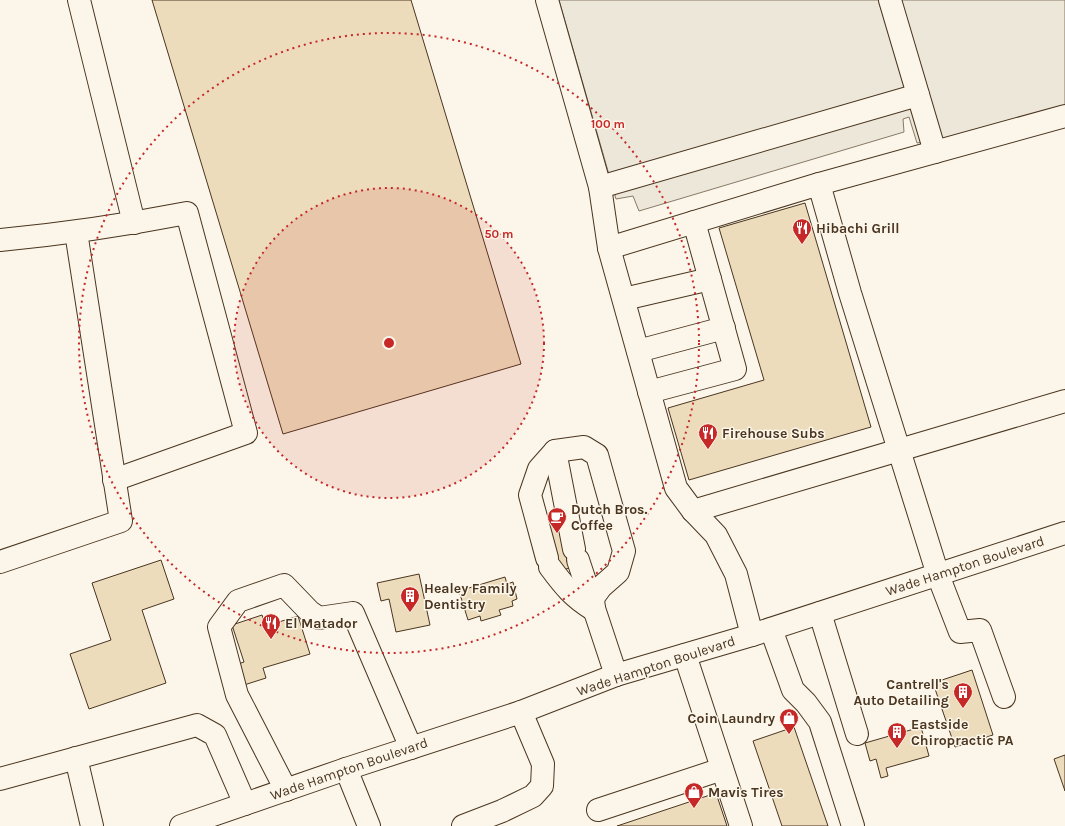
<svg xmlns="http://www.w3.org/2000/svg" width="1065" height="826" font-family="Karla,sans-serif">
	<style>
		.parking { fill: #ede7d9; stroke: #887966 }
		.building { fill: #ecdcbc; stroke: #4a3520 }
		.lines { fill: none; stroke-linecap: round; stroke-linejoin: round }
		.minor-casing { stroke: #4a3520; stroke-width: 24 }
		.major-casing { stroke: #4a3520; stroke-width: 24 }
		.minor { stroke: #fbf6e9; stroke-width: 22 }
		.major { stroke: #fbf6e9; stroke-width: 22 }
		.ring { fill: none; stroke: #c62828; stroke-width: 2; stroke-dasharray: 2 4 }
		.labels { text-anchor: middle; dominant-baseline: central; stroke-width: 3; stroke-linejoin: round; paint-order: stroke }
		.poi-label { font-size: 14px; font-weight: bold; fill: #4a3520; stroke: #fbf6e9; text-anchor: start }
		.street-label { font-size: 14px; fill: #4a3520; stroke: #fbf6e9 }
		.centre { fill: #c62828; stroke: #fbf6e9; stroke-width: 2 }
		.ring-label { font-size: 12px; text-anchor: middle; font-weight: bold; fill: #c62828; stroke: #fbf6e9; stroke-width: 3; stroke-linejoin: round; paint-order: stroke }
	</style>
	<rect width="100%" height="100%" fill="#fbf6e9"/>
	<polygon class="parking" points="559,0 1065,0 1065,105 942,139 917,143 909,117 903,119 904,132 639,211 633,196 616,199"/>
	<g class="building">
		<polygon points="152,0 411,0 521,364 283,434"/>
		<polygon points="805,203 871,427 689,480 668,408 764,380 719,228"/>
		<polygon points="559,518 573,567 559,571 543,559 548,522"/>
		<polygon points="161,560 174,599 142,610 166,683 89,709 70,654 111,640 92,583"/>
		<polygon points="419,574 430,625 396,632 389,599 381,601 377,583"/>
		<polygon points="505,577 507,584 513,582 517,599 512,601 513,606 499,610 501,615 481,621 480,616 468,620 459,591"/>
		<polygon points="262,615 266,626 298,616 310,654 263,668 266,678 244,685 238,664 244,662 232,625"/>
		<polygon points="972,670 993,735 955,747 933,683"/>
		<polygon points="794,727 828,826 782,826 753,741"/>
		<polygon points="921,727 929,756 886,768 888,776 881,778 876,759 870,761 865,743"/>
		<polygon points="1065,755 1065,791 1054,759"/>
		<polygon points="716,793 727,826 617,826"/>
	</g>
	<g class="lines">
		<g class="minor-casing">
			<g id="minor">
				<polyline points="79,0 134,223"/>
				<polyline points="547,0 600,187 918,95"/>
				<polyline points="890,0 935,152"/>
				<polyline points="819,184 1065,116"/>
				<polyline points="600,187 609,248 676,488 693,511 716,535 736,574 752,635"/>
				<path d="M0,240c63,-6 125,-15 187,-27l59,220 -132,47"/>
				<polyline points="609,248 819,184 850,293 938,575 960,632 980,630 1004,697"/>
				<polyline points="624,299 710,279"/>
				<polyline points="638,351 724,328"/>
				<polyline points="649,392 735,369 694,222"/>
				<polyline points="555,451 574,549"/>
				<polyline points="693,511 1065,401"/>
				<polyline points="547,558 530,495 539,469 555,451 584,447 597,455 624,551 618,572 601,587 593,598 594,610"/>
				<polyline points="578,560 616,675"/>
				<polyline points="0,562 121,521 76,232"/>
				<path d="M550,567c14,19 23,30 44,43"/>
				<polyline points="820,613 857,734"/>
				<polyline points="771,629 793,690 806,703 820,722 853,826"/>
				<polyline points="685,655 741,826"/>
				<polyline points="76,758 92,826"/>
				<polyline points="346,769 369,826"/>
				<polyline points="0,779 197,725 215,735 245,804"/>
				<polyline points="286,790 237,695 219,627 238,601 284,585 310,612 319,618 353,613 411,748"/>
				<polyline points="598,810 722,769"/>
				<polyline points="463,826 502,811 533,796 542,786 543,764 521,712"/>
			</g>
		</g>
		<g class="major-casing">
			<polyline id="major" points="181,826 346,769 521,712 616,675 752,635 1065,533"/>
		</g>
		<use href="#minor" class="minor"/>
		<use href="#major" class="major"/>
	</g>
	<circle cx="389" cy="343" r="155" fill="#c62828" fill-opacity=".12"/>
	<g class="ring">
		<circle cx="389" cy="343" r="155"/>
		<circle cx="389" cy="343" r="310"/>
	</g>
	<defs>
		<g id="restaurant-pin" transform="scale(1)"><path d="M0 17L-7.5 6A9.5 9.5 0 1 1 7.5 6Z" fill="#c62828" stroke="#fbf6e9"/><path d="M-5-6h1v4h1v-4h1v4h1v-4h1v5L-1.5 .5V6h-2V.5L-5-1ZM5-6V6H3V1.5H1.5Q1.5-4 5-6Z" fill="#fff"/></g>
		<g id="cafe-pin" transform="scale(1)"><path d="M0 17L-7.5 6A9.5 9.5 0 1 1 7.5 6Z" fill="#c62828" stroke="#fbf6e9"/><path d="M-5.5-4.5H6V0H3Q3 3.5 0 3.5H-2.5Q-5.5 3.5-5.5 0ZM3-3.2v2h1.7v-2ZM-6 4.5H4V6H-6Z" fill="#fff"/></g>
		<g id="building-pin" transform="scale(1)"><path d="M0 17L-7.5 6A9.5 9.5 0 1 1 7.5 6Z" fill="#c62828" stroke="#fbf6e9"/><path d="M-4-6H4V6H1V3H-1V6H-4ZM-2.5-4.3h1.7v1.8h-1.7ZM.8-4.3h1.7v1.8H.8ZM-2.5-1h1.7V.8h-1.7ZM.8-1h1.7V.8H.8Z" fill="#fff"/></g>
		<g id="shop-pin" transform="scale(1)"><path d="M0 17L-7.5 6A9.5 9.5 0 1 1 7.5 6Z" fill="#c62828" stroke="#fbf6e9"/><path d="M-5-2.5h2.3a2.7 3.5 0 0 1 5.4 0H5L5.5 6h-11ZM-1.5-2.5h3a1.5 2.3 0 0 0-3 0Z" fill="#fff"/></g>
	</defs>
	<g fill-rule="evenodd">
		<use href="#restaurant-pin" x="802" y="228"/>
		<use href="#restaurant-pin" x="708" y="433"/>
		<use href="#cafe-pin" x="557" y="517"/>
		<use href="#building-pin" x="410" y="596"/>
		<use href="#restaurant-pin" x="271" y="623"/>
		<use href="#building-pin" x="963" y="692"/>
		<use href="#shop-pin" x="789" y="718"/>
		<use href="#building-pin" x="897" y="732"/>
		<use href="#shop-pin" x="694" y="792"/>
	</g>
	<g class="labels">
		<g class="poi-label">
			<text x="816" y="228">Hibachi Grill</text>
			<text x="722" y="433">Firehouse Subs</text>
			<text x="571" y="509">Dutch Bros.<tspan x="571" dy="16">Coffee</tspan></text>
			<text x="424" y="588">Healey Family<tspan x="424" dy="16">Dentistry</tspan></text>
			<text x="285" y="623">El Matador</text>
			<text x="949" y="684" text-anchor="end">Cantrell's<tspan x="949" dy="16">Auto Detailing</tspan></text>
			<text x="775" y="718" text-anchor="end">Coin Laundry</text>
			<text x="911" y="724">Eastside<tspan x="911" dy="16">Chiropractic PA</tspan></text>
			<text x="708" y="792">Mavis Tires</text>
		</g>
		<g class="street-label">
			<text transform="translate(965 566) rotate(-18)">Wade Hampton Boulevard</text>
			<text transform="translate(656 666) rotate(-18)">Wade Hampton Boulevard</text>
			<text transform="translate(349 769) rotate(-19)">Wade Hampton Boulevard</text>
		</g>
	</g>
	<circle cx="389" cy="343" r="6" class="centre"/>
	<g class="ring-label">
		<text x="608" y="128">100 m</text>
		<text x="499" y="238">50 m</text>
	</g>
</svg>
